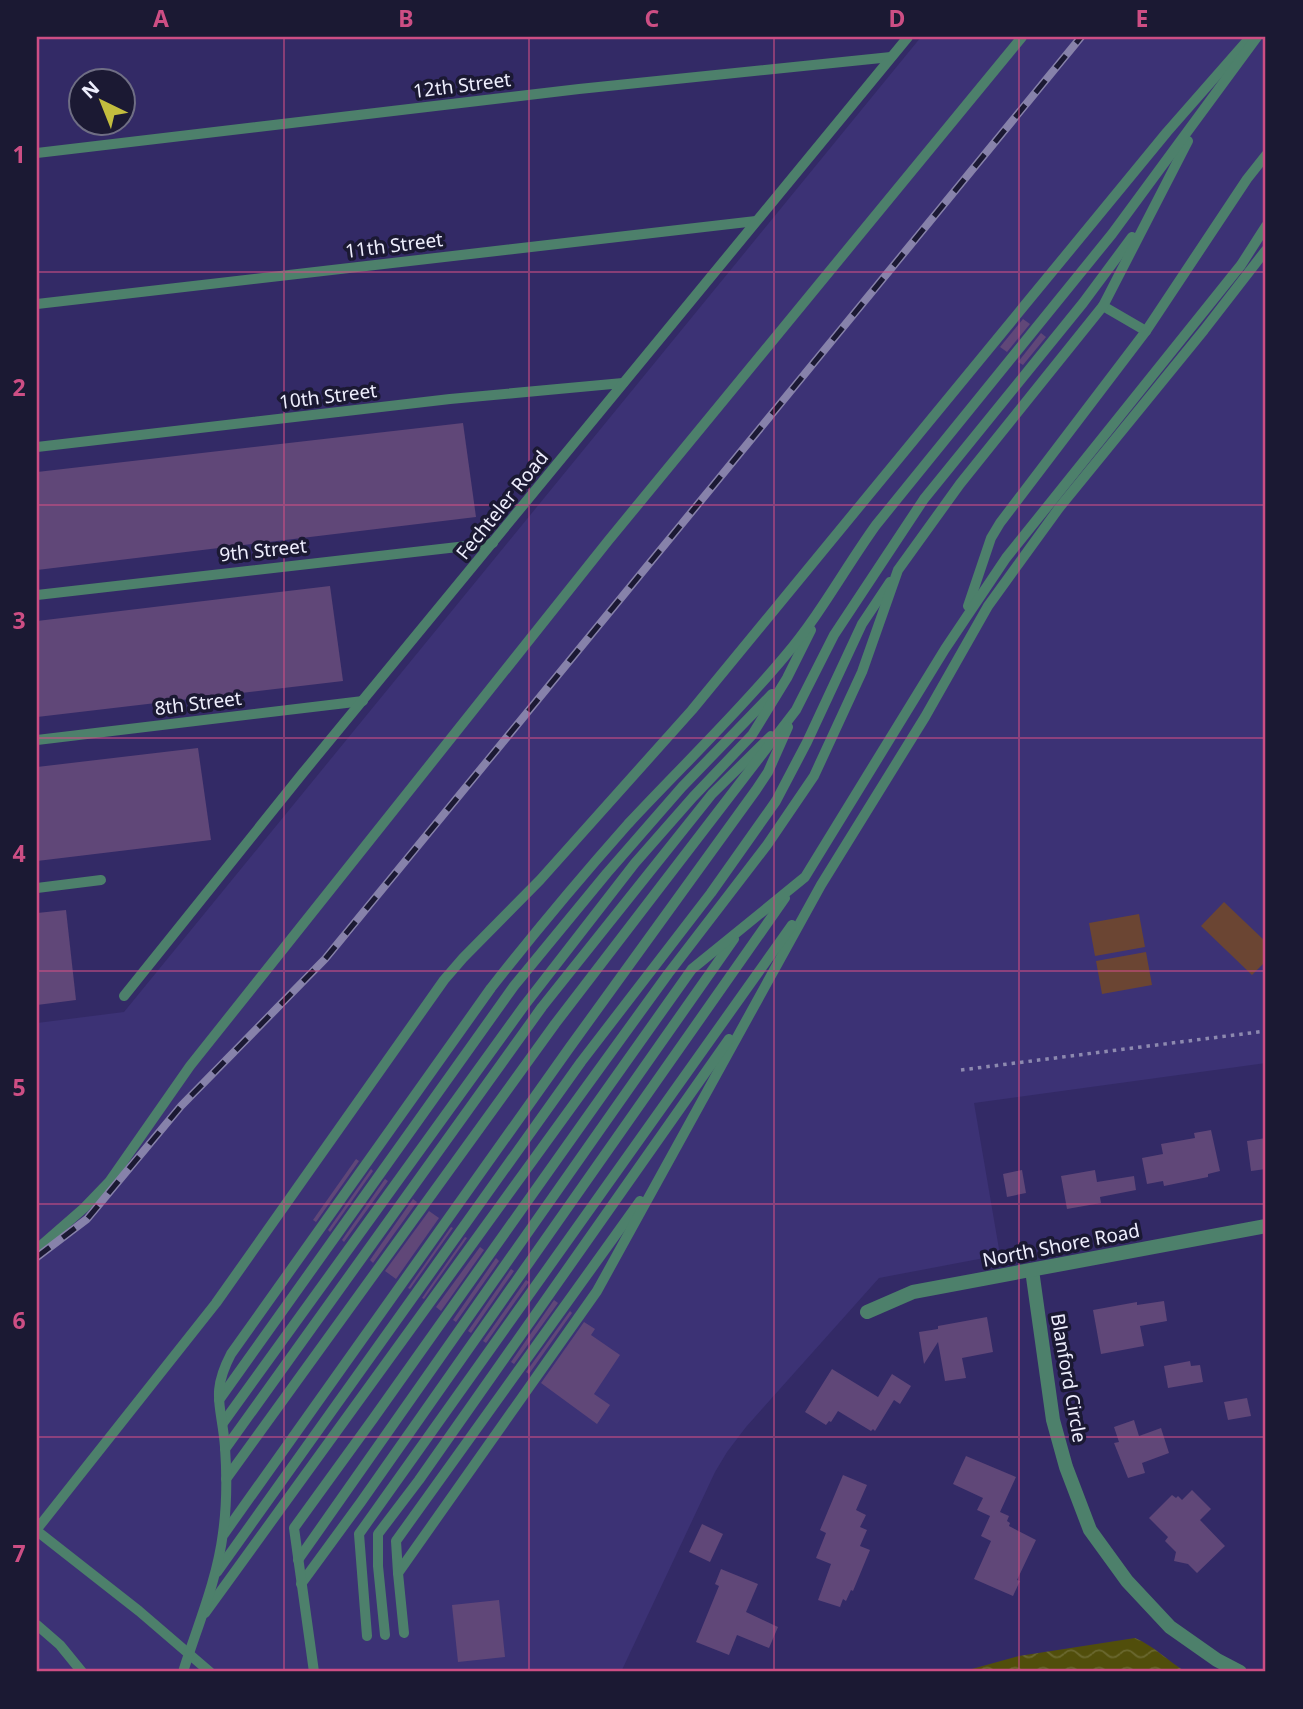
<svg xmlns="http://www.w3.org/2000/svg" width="1303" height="1709" font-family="'Noto Sans',sans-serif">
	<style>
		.built { fill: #3c3275 }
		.grass { fill: #6b4533 }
		.water { fill: url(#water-waves) }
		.building { fill: #604778 }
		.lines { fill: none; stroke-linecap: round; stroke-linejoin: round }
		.path { stroke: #8d89af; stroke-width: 3.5; stroke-dasharray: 3.5 5; stroke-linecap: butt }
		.service { stroke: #4d806b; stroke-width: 10 }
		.minor { stroke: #4d806b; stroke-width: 14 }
		.rail-casing { stroke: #8782aa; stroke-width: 8 }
		.rail { stroke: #1b1933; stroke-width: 5; stroke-dasharray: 16; stroke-linecap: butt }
		.grid { fill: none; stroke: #cd4e84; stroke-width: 2; stroke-opacity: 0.55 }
		.labels { text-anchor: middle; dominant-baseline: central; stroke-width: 7; stroke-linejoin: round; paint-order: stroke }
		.street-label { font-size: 19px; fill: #eeeefd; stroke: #1b1933 }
		.neatline { fill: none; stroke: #cd4e84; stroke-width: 2.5 }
		.grid-label { font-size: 23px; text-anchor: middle; font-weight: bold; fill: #cd4e84 }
	</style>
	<defs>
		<pattern id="water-waves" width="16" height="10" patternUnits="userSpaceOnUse" patternTransform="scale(1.75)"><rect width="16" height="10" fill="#514e0b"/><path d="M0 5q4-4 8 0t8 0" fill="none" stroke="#6a682f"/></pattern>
	</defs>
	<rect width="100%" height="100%" fill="#332a66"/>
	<polygon class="built" points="921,37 1266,37 1266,1063 974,1103 1000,1255 879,1278 746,1427 727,1452 715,1472 621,1672 37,1672 37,1023 124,1012"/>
	<g class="grass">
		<polygon points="1224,902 1266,942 1266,961 1252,975 1201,926"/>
		<polygon points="1139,914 1145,947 1095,956 1089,923"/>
		<polygon points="1146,952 1152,985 1102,994 1096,961"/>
	</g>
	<path class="water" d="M1135,1638c19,8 33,23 51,34h-225l58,-16z"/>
	<g class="building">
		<polygon points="1023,319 1030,324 1007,352 1000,347"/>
		<polygon points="1041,333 1046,337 1023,365 1018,362"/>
		<polygon points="463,423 476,517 37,570 37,472"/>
		<polygon points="330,586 343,681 37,717 37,621"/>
		<polygon points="198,748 211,840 37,861 37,767"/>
		<polygon points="66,910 76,1000 37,1005 37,913"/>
		<polygon points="1211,1130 1220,1171 1208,1174 1208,1177 1164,1186 1163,1181 1147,1184 1142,1158 1163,1154 1161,1144 1195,1138 1194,1133"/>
		<polygon points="1266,1138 1266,1169 1251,1171 1247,1141"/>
		<polygon points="356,1159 359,1161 316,1222 313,1220"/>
		<polygon points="371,1169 373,1171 330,1232 328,1230"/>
		<polygon points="1022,1170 1026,1193 1007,1197 1003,1174"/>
		<polygon points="1095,1170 1097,1182 1134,1176 1136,1190 1100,1197 1101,1203 1067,1209 1061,1176"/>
		<polygon points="385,1179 388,1181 344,1242 342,1240"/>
		<polygon points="413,1199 417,1202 373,1263 370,1260"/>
		<polygon points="429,1211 439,1218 396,1279 385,1271"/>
		<polygon points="451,1227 453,1228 410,1289 408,1288"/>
		<polygon points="465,1237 467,1238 424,1299 422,1298"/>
		<polygon points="480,1247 484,1250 441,1311 436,1307"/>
		<polygon points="496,1258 499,1261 456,1322 453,1320"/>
		<polygon points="511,1269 514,1271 471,1333 468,1331"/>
		<polygon points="526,1280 529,1282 486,1343 483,1341"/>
		<polygon points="554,1300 558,1303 514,1364 511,1362"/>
		<polygon points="1164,1301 1167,1321 1140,1326 1144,1346 1101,1354 1093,1310 1137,1302 1137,1305"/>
		<polygon points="570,1311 572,1313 529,1374 526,1372"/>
		<polygon points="987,1317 993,1352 962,1358 966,1378 945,1381 938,1342 924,1364 919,1332 938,1329 938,1326"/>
		<polygon points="584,1322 595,1329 591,1335 620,1355 594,1394 610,1405 597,1424 541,1383"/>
		<polygon points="1190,1361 1191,1366 1200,1365 1203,1382 1168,1388 1164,1366"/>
		<polygon points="832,1369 878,1397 892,1374 911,1386 900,1404 894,1400 875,1431 873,1429 871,1431 838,1411 831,1422 829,1421 826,1425 805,1412"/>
		<polygon points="1247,1398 1251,1416 1228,1420 1224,1402"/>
		<polygon points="1134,1420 1139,1436 1161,1428 1169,1453 1142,1463 1145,1473 1128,1478 1114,1443 1119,1442 1114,1427"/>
		<polygon points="966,1456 1016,1477 1000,1512 1009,1516 1007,1521 1010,1523 1009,1526 1036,1540 1017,1580 1020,1581 1013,1596 974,1579 991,1541 981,1536 990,1516 977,1510 983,1498 953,1484"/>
		<polygon points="843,1475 867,1485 856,1510 866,1515 860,1527 867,1530 860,1546 870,1550 853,1591 851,1590 846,1601 843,1599 840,1607 818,1600 831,1564 816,1558 826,1533 820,1530"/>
		<polygon points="1192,1490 1211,1509 1200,1520 1225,1546 1197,1573 1188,1564 1174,1561 1176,1552 1165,1541 1168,1537 1149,1518 1172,1495 1176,1498 1178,1496 1182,1500"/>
		<polygon points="702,1524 723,1534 710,1562 689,1552"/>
		<polygon points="721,1569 758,1584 746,1612 778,1627 769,1648 737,1635 729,1655 696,1642 719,1586 715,1584"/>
		<polygon points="499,1600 505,1657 458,1662 452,1605"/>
	</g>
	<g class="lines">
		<polyline class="path" points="961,1070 1266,1031"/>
		<g class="service">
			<polyline points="37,153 579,89 891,57"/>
			<polyline points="37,304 756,221"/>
			<polyline points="1103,306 1146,331"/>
			<polyline points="37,447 450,399 623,383"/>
			<polyline points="37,595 493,543"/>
			<polyline points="968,606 991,538 1000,523 1146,331 1247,179 1266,155"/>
			<polyline points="37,740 363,701"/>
			<polyline points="37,888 101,880"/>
			<polyline points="124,996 302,774 908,37"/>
			<polyline points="37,1249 84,1208 109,1182 190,1066 608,541 1022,37"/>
			<polyline points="219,1400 514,986 607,873 682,787 772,694"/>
			<polyline points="223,1423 524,1006 635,863 693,797 752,735 787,678 811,630"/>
			<polyline points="225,1449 542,1007 712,794 771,736"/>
			<polyline points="226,1479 555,1024 796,710 834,635 924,499 1083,303 1132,237"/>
			<polyline points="37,1529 216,1303 444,980 463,958 540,880 692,710 1167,132 1246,42"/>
			<polyline points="37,1531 139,1611 210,1672"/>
			<polyline points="224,1534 570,1047 756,790 768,772 788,727"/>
			<polyline points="298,1560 734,939"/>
			<polyline points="217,1572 581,1062 711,893 776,801 807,742 862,624 890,582"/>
			<polyline points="398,1573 396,1541 640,1201"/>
			<polyline points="301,1584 361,1502 785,898"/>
			<polyline points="205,1613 668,974 767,845 814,776 862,672 898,570 960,484 1103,306 1188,141"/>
			<polyline points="37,1625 60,1645 82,1672"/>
			<polyline points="404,1633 398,1573 597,1291 821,885 925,717 988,606 1059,508 1204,330 1266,250"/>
			<polyline points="385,1635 378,1566 378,1534 419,1480 729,1039"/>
			<polyline points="367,1636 359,1534 792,925"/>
			<path d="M183,1672c14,-45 34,-91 40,-139 4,-28 4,-57 2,-86 -3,-41 -15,-53 6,-93l260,-366c44,-56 90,-111 137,-164 52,-56 108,-109 157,-168 35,-41 60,-88 91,-131l236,-291 145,-197"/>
			<polyline points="314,1672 294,1528 373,1419 692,969 805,877 945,649 1006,558 1241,265 1266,226"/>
		</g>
		<g class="minor">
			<polyline points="1032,1270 1053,1420 1066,1467 1090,1530 1127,1581 1170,1627 1217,1660 1240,1672"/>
			<polyline points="867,1312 913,1292 1266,1226"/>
		</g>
		<g class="rail-casing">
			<polyline id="rail" points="37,1257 87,1219 181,1106 325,959 1081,37"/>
		</g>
		<use href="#rail" class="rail"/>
	</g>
	<path class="grid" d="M284,37v1635M529,37v1635M774,37v1635M1019,37v1635M37,272h1229M37,505h1229M37,738h1229M37,971h1229M37,1204h1229M37,1437h1229"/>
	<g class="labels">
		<g class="street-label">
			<text transform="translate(462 85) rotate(-7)">12th Street</text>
			<text transform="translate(394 245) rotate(-7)">11th Street</text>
			<text transform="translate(328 396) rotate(-7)">10th Street</text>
			<text transform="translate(502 505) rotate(-51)">Fechteler Road</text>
			<text transform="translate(263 550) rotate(-6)">9th Street</text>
			<text transform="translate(198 703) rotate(-7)">8th Street</text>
			<text transform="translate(1061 1245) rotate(-11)">North Shore Road</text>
			<text transform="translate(1069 1378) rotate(80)">Blanford Circle</text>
		</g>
	</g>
	<rect width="1303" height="1709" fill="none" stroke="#1b1933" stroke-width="77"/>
	<g transform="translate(102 102) rotate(317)"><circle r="33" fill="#1b1933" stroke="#6f6e84" stroke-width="2"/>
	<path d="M0-5L12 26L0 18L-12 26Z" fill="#c3bd3e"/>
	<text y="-10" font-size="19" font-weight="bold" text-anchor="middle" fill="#eeeefd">N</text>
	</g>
	<rect x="38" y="38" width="1226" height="1632" class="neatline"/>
	<g class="grid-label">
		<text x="161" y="27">A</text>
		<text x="406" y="27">B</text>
		<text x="652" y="27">C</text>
		<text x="897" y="27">D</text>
		<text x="1142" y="27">E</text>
		<text x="19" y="163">1</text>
		<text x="19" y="396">2</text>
		<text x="19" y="629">3</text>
		<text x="19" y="862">4</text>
		<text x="19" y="1096">5</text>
		<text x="19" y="1329">6</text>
		<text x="19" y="1562">7</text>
	</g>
</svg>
